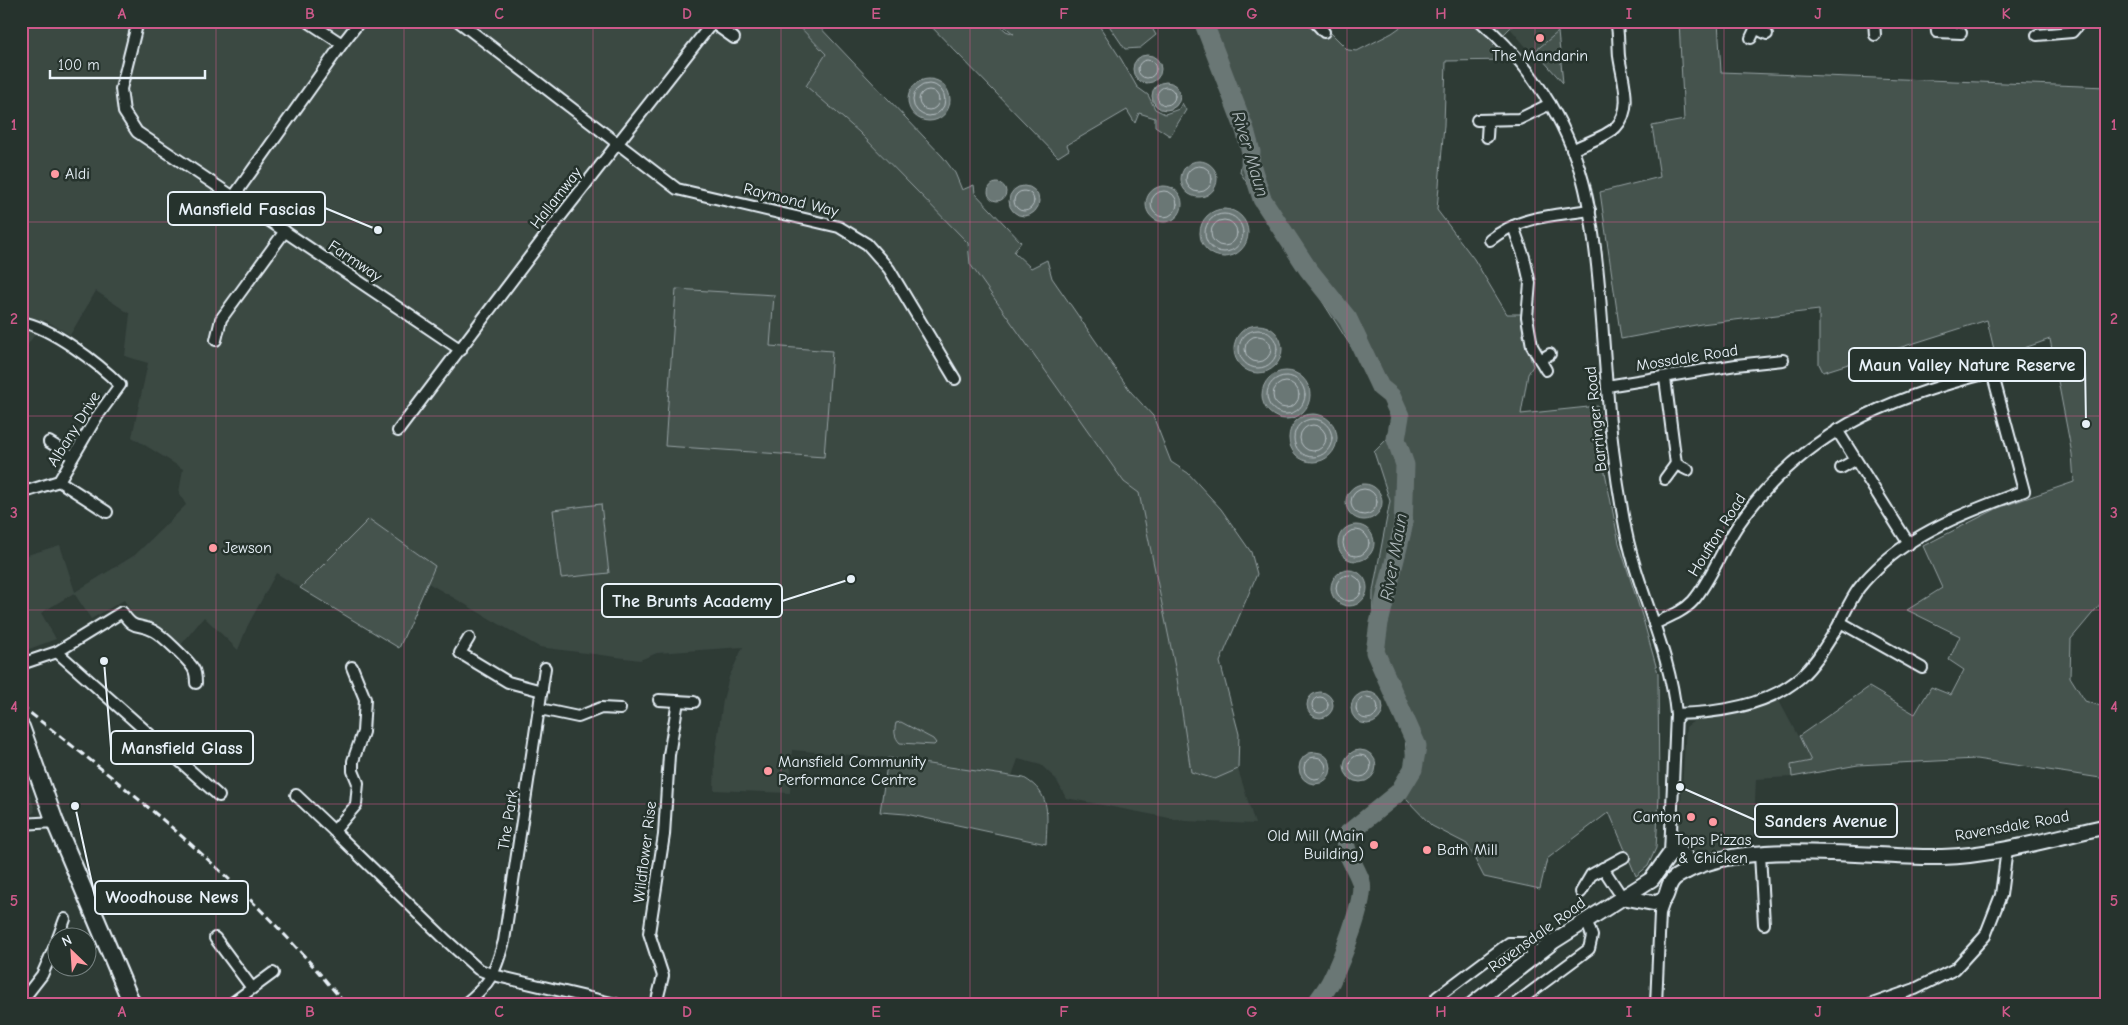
<svg xmlns="http://www.w3.org/2000/svg" width="2128" height="1025" font-family="'Comic Neue',sans-serif">
	<style>
		.built { fill: #3b4843 }
		.green { fill: #45524e; stroke: #96a2a3 }
		.water { fill: #6b7775; stroke: #9da8a9 }
		.lines { fill: none; stroke-linecap: round; stroke-linejoin: round }
		.shore { stroke: #b6c0c4; stroke-width: 1 }
		.river { stroke: #6b7775; stroke-width: 19 }
		.minor-casing { stroke: #e8f1f8; stroke-width: 14 }
		.secondary-casing { stroke: #e8f1f8; stroke-width: 18 }
		.trunk-casing { stroke: #e8f1f8; stroke-width: 20 }
		.minor { stroke: #26332d; stroke-width: 10 }
		.secondary { stroke: #26332d; stroke-width: 14 }
		.trunk { stroke: #26332d; stroke-width: 16 }
		.rail { stroke: #e8f1f8; stroke-width: 3; stroke-dasharray: 8 4; stroke-linecap: butt }
		.grid { fill: none; stroke: #cd598a; stroke-width: 1; stroke-opacity: 0.55 }
		.poi-dot { fill: #ff9aa2; stroke: #26332d; stroke-width: 2 }
		.labels { text-anchor: middle; dominant-baseline: central; stroke-width: 5; stroke-linejoin: round; paint-order: stroke }
		.poi-label { font-size: 16px; fill: #e8f1f8; stroke: #26332d; text-anchor: start }
		.street-label { font-size: 16px; fill: #e8f1f8; stroke: #26332d }
		.water-label { font-size: 18px; font-style: italic; fill: #b0babd; stroke: #26332d }
		.leader { fill: none; stroke: #e8f1f8; stroke-width: 2 }
		.callout-dot { fill: #e8f1f8; stroke: #26332d; stroke-width: 2 }
		.callout { fill: #26332d; stroke: #e8f1f8; stroke-width: 2 }
		.callout-label { font-size: 18px; text-anchor: middle; font-weight: bold; fill: #e8f1f8 }
		.neatline { fill: none; stroke: #cd598a; stroke-width: 2 }
		.grid-label { font-size: 16px; text-anchor: middle; font-weight: bold; fill: #cd598a }
	</style>
	<rect width="100%" height="100%" fill="#2e3b35"/>
	<filter id="ink" filterUnits="userSpaceOnUse"><feTurbulence type="fractalNoise" baseFrequency=".02" numOctaves="2"/><feDisplacementMap in="SourceGraphic" scale="10" xChannelSelector="R" yChannelSelector="G"/><feConvolveMatrix kernelMatrix="1 2 1 2 8 2 1 2 1" color-interpolation-filters="sRGB"/></filter>
	<g filter="url(#ink)">
		<g class="built">
			<polygon points="21,21 794,21 826,54 806,86 859,132 968,243 970,264 1124,482 1139,493 1176,671 1239,734 1238,769 1255,824 1185,821 1066,798 1056,779 1041,765 1018,759 1012,776 888,758 792,750 790,793 714,790 715,756 723,700 729,677 743,647 657,653 640,660 539,647 428,583 399,648 276,573 247,627 238,650 204,617 180,646 160,627 136,619 124,600 91,619 74,593 41,613 56,639 21,652 21,557 60,545 75,592 135,555 186,505 179,493 183,469 132,437 148,363 125,356 130,314 96,291 70,335 45,320 21,354"/>
			<polygon points="1517,21 1558,21 1558,32 1532,54 1510,28"/>
			<polygon points="1777,697 1811,761 1791,765 1792,777 1756,779 1753,845 1699,854 1688,852 1676,840 1676,819 1680,819 1686,727 1695,720 1734,715 1756,708"/>
			<polygon points="21,763 35,811 32,814 21,814"/>
		</g>
		<g class="green">
			<polygon points="794,21 814,21 943,157 955,173 962,190 974,185 975,193 1021,242 1014,252 1031,268 1047,260 1052,278 1131,392 1153,416 1171,462 1188,473 1221,509 1251,552 1257,574 1220,662 1239,734 1238,769 1215,779 1191,772 1176,672 1139,493 1124,482 970,264 968,243 859,132 806,86 826,54"/>
			<polygon points="926,21 995,21 1006,31 1014,34 998,21 1096,21 1121,59 1137,87 1148,95 1155,109 1165,114 1179,109 1182,103 1186,110 1170,136 1155,126 1155,118 1139,113 1135,123 1127,110 1067,145 1069,150 1058,157"/>
			<polygon points="1106,21 1148,21 1156,35 1140,48 1125,49"/>
			<polygon points="1194,21 1319,21 1348,50 1357,51 1392,33 1409,21 1517,21 1493,45 1508,60 1446,61 1444,125 1437,210 1474,259 1507,314 1521,314 1523,336 1533,366 1528,374 1521,414 1598,406 1604,467 1619,543 1643,619 1658,673 1659,797 1656,848 1648,866 1636,876 1609,812 1547,859 1540,889 1484,877 1467,844 1432,826 1405,798 1408,778 1405,735 1372,665 1373,591 1390,501 1374,452 1401,425 1240,172 1245,142"/>
			<polygon points="1679,21 1718,21 1721,72 2107,87 2107,596 2071,639 2070,677 2085,701 2107,708 2107,779 1976,759 1858,765 1792,777 1791,765 1811,761 1799,736 1869,687 1915,714 1931,687 1951,695 1964,670 1949,660 1960,636 1907,610 1942,588 1923,546 1998,508 2074,482 2072,454 2050,339 1996,358 1987,320 1823,372 1819,364 1819,310 1701,324 1621,339 1600,192 1660,177 1652,126 1684,120"/>
			<polygon points="1558,32 1563,83 1535,51"/>
			<polygon points="676,289 774,295 770,346 832,351 824,457 665,446"/>
			<polygon points="601,504 609,573 561,578 553,510"/>
			<polygon points="369,519 435,566 399,648 300,588"/>
			<path d="M901,722l32,17 3,4 -2,2 -34,-2c-6,-6 -6,-12 -4,-20z"/>
			<path d="M888,758l136,20c28,16 23,37 22,66l-140,-30 -26,-2z"/>
		</g>
		<g class="water">
			<circle cx="1147" cy="69" r="14"/>
			<circle cx="929" cy="100" r="21"/>
			<circle cx="1166" cy="96" r="14"/>
			<circle cx="1199" cy="179" r="18"/>
			<circle cx="997" cy="192" r="9"/>
			<circle cx="1024" cy="201" r="15"/>
			<circle cx="1164" cy="204" r="18"/>
			<circle cx="1224" cy="233" r="24"/>
			<circle cx="1258" cy="349" r="24"/>
			<circle cx="1286" cy="395" r="24"/>
			<circle cx="1313" cy="438" r="24"/>
			<circle cx="1364" cy="502" r="18"/>
			<circle cx="1356" cy="543" r="18"/>
			<circle cx="1349" cy="588" r="18"/>
			<circle cx="1320" cy="705" r="13"/>
			<circle cx="1367" cy="708" r="16"/>
			<circle cx="1360" cy="766" r="16"/>
			<circle cx="1315" cy="768" r="16"/>
		</g>
		<g class="lines">
			<g class="shore">
				<circle cx="1147" cy="69" r="9"/>
				<circle cx="929" cy="100" r="16"/>
				<circle cx="1166" cy="96" r="9"/>
				<circle cx="929" cy="100" r="10"/>
				<circle cx="1199" cy="179" r="13"/>
				<circle cx="1024" cy="201" r="10"/>
				<circle cx="1164" cy="204" r="13"/>
				<circle cx="1224" cy="233" r="19"/>
				<circle cx="1224" cy="233" r="13"/>
				<circle cx="1258" cy="349" r="19"/>
				<circle cx="1258" cy="349" r="13"/>
				<circle cx="1286" cy="395" r="19"/>
				<circle cx="1286" cy="395" r="13"/>
				<circle cx="1313" cy="438" r="19"/>
				<circle cx="1313" cy="438" r="13"/>
				<circle cx="1364" cy="502" r="13"/>
				<circle cx="1356" cy="543" r="13"/>
				<circle cx="1349" cy="588" r="13"/>
				<circle cx="1320" cy="705" r="8"/>
				<circle cx="1367" cy="708" r="11"/>
				<circle cx="1360" cy="766" r="11"/>
				<circle cx="1315" cy="768" r="11"/>
			</g>
			<path class="river" d="M1203,21l42,109 6,22 -1,9 12,38 46,70 40,50 32,68 11,9 9,20 -4,23 9,26 -2,62 -24,96 -4,29 42,94 -4,23 -14,23 -54,44c-1,18 11,30 16,46 5,18 -21,81 -30,99 -4,8 -10,15 -15,23"/>
			<g class="minor-casing">
				<g id="minor">
					<polyline points="138,21 121,89 124,112 137,132 461,350"/>
					<polyline points="307,21 342,44 360,21"/>
					<polyline points="458,21 677,189 839,227 867,244 889,269 955,379"/>
					<polyline points="710,21 734,38"/>
					<polyline points="1314,21 1324,32"/>
					<path d="M1480,21c49,42 86,98 103,160 6,22 9,44 12,67 6,46 8,92 12,139 3,45 9,90 17,134 11,66 46,126 52,193l-6,140"/>
					<polyline points="1874,21 1875,35"/>
					<polyline points="1936,21 1937,32 1961,33"/>
					<polyline points="1757,29 1767,34"/>
					<polyline points="2037,35 2072,32 2078,25 2079,21"/>
					<polyline points="1751,38 1759,21"/>
					<polyline points="1477,120 1519,119 1550,104"/>
					<polyline points="1487,137 1488,121"/>
					<path d="M1572,150c11,-6 36,-14 44,-23 18,-19 6,-48 3,-71 -1,-11 0,-23 -3,-35"/>
					<polyline points="234,196 342,44"/>
					<polyline points="1513,226 1524,257 1530,283 1527,317 1532,346 1546,370"/>
					<path d="M1490,240c32,-25 62,-24 100,-30"/>
					<path d="M21,322c30,5 77,41 99,63l-24,33 -37,63 -38,12"/>
					<polyline points="216,340 221,319 285,231"/>
					<polyline points="1540,360 1550,354"/>
					<polyline points="1665,378 1676,464"/>
					<polyline points="1607,386 1736,365 1783,360"/>
					<polyline points="1837,430 1909,544"/>
					<polyline points="398,431 553,226 712,23"/>
					<polyline points="49,442 72,456"/>
					<polyline points="1841,468 1855,460"/>
					<polyline points="1665,479 1676,464 1688,470"/>
					<polyline points="59,481 107,512"/>
					<polyline points="1840,622 1922,668"/>
					<path d="M1654,624c14,-7 29,-12 39,-23 17,-19 30,-54 45,-76 63,-92 149,-127 254,-153l32,119c-47,17 -101,37 -139,70 -9,8 -19,18 -26,27 -9,12 -15,27 -22,40 -11,17 -21,35 -36,49 -33,29 -83,36 -125,37"/>
					<polyline points="469,638 460,653 508,682 542,691"/>
					<polyline points="57,652 219,796"/>
					<path d="M21,664l36,-12 65,-40c13,20 15,10 32,19 8,4 34,29 39,37 3,5 3,10 3,15"/>
					<polyline points="659,700 694,702"/>
					<polyline points="540,709 578,717 601,708 620,709"/>
					<polyline points="296,795 334,831 356,805 358,783 353,771 353,761 363,732 365,699 352,667"/>
					<polyline points="21,824 55,822"/>
					<polyline points="334,831 447,941 478,969 493,975 616,1004"/>
					<polyline points="1760,854 1764,924"/>
					<polyline points="1603,868 1622,897"/>
					<polyline points="1581,892 1591,875 1624,857"/>
					<polyline points="58,938 65,919"/>
					<polyline points="215,938 252,988"/>
					<polyline points="1437,997 1509,943 1523,943 1537,954"/>
					<polyline points="21,1002 42,975 58,939"/>
					<polyline points="231,1004 273,973"/>
					<path d="M465,1004c26,-21 30,-31 39,-63l41,-273"/>
					<polyline points="656,1004 663,976 649,933 664,835 669,755 678,701"/>
					<polyline points="1515,1004 1589,949 1592,936 1586,919"/>
					<polyline points="1656,1004 1660,913 1666,896"/>
					<polyline points="1872,1004 1915,989 1955,969 1985,936 2001,895 2007,849"/>
				</g>
			</g>
			<g class="secondary-casing">
				<g id="secondary">
					<path d="M1622,897l31,6 11,-4c5,-7 3,-16 12,-22 65,-42 191,-18 266,-20 56,-2 111,-19 165,-31"/>
					<polyline points="1473,1004 1554,941 1652,879 1670,854 1678,852 1685,856 1689,863 1687,871"/>
				</g>
			</g>
			<g class="trunk-casing">
				<polyline id="trunk" points="21,727 55,822 132,1004"/>
			</g>
			<use href="#minor" class="minor"/>
			<use href="#secondary" class="secondary"/>
			<use href="#trunk" class="trunk"/>
			<path class="rail" d="M21,706c116,89 232,183 324,298"/>
		</g>
	</g>
	<path class="grid" d="M216,21v983M404,21v983M593,21v983M781,21v983M970,21v983M1158,21v983M1347,21v983M1535,21v983M1724,21v983M1912,21v983M21,222h2086M21,416h2086M21,610h2086M21,804h2086"/>
	<g class="poi-dot">
		<circle cx="1540" cy="38" r="5"/>
		<circle cx="55" cy="174" r="5"/>
		<circle cx="213" cy="548" r="5"/>
		<circle cx="768" cy="771" r="5"/>
		<circle cx="1691" cy="817" r="5"/>
		<circle cx="1713" cy="822" r="5"/>
		<circle cx="1374" cy="845" r="5"/>
		<circle cx="1427" cy="850" r="5"/>
	</g>
	<g class="labels">
		<g class="poi-label">
			<text x="1540" y="56" text-anchor="middle">The Mandarin</text>
			<text x="65" y="174">Aldi</text>
			<text x="223" y="548">Jewson</text>
			<text x="778" y="762">Mansfield Community<tspan x="778" dy="18">Performance Centre</tspan></text>
			<text x="1681" y="817" text-anchor="end">Canton</text>
			<text x="1364" y="836" text-anchor="end">Old Mill (Main<tspan x="1364" dy="18">Building)</tspan></text>
			<text x="1713" y="840" text-anchor="middle">Tops Pizzas<tspan x="1713" dy="18">&amp; Chicken</tspan></text>
			<text x="1437" y="850">Bath Mill</text>
		</g>
		<g class="street-label">
			<text transform="translate(556 198) rotate(-52)">Hallamway</text>
			<text transform="translate(791 200) rotate(14)">Raymond Way</text>
			<text transform="translate(355 261) rotate(34)">Farmway</text>
			<text transform="translate(1687 358) rotate(-9)">Mossdale Road</text>
			<text transform="translate(1596 419) rotate(-96)">Barringer Road</text>
			<text transform="translate(74 429) rotate(-58)">Albany Drive</text>
			<text transform="translate(1717 535) rotate(-58)">Houfton Road</text>
			<text transform="translate(508 820) rotate(-81)">The Park</text>
			<text transform="translate(2012 826) rotate(-10)">Ravensdale Road</text>
			<text transform="translate(645 852) rotate(-83)">Wildflower Rise</text>
			<text transform="translate(1537 935) rotate(-36)">Ravensdale Road</text>
		</g>
		<g class="water-label">
			<text transform="translate(1250 154) rotate(73)">River Maun</text>
			<text transform="translate(1394 557) rotate(-80)">River Maun</text>
		</g>
	</g>
	<path class="leader" d="M378 230L325 208M2086 424L2085 364M851 579L782 601M104 661L111 748M1680 787L1755 820M75 806L95 897"/>
	<g class="callout-dot">
		<circle cx="378" cy="230" r="5"/>
		<circle cx="2086" cy="424" r="5"/>
		<circle cx="851" cy="579" r="5"/>
		<circle cx="104" cy="661" r="5"/>
		<circle cx="1680" cy="787" r="5"/>
		<circle cx="75" cy="806" r="5"/>
	</g>
	<g class="callout">
		<rect x="168" y="192" width="157" height="33" rx="5"/>
		<rect x="1849" y="348" width="236" height="33" rx="5"/>
		<rect x="602" y="584" width="180" height="33" rx="5"/>
		<rect x="111" y="731" width="142" height="33" rx="5"/>
		<rect x="1755" y="804" width="142" height="33" rx="5"/>
		<rect x="95" y="881" width="153" height="33" rx="5"/>
	</g>
	<g class="callout-label">
		<text x="247" y="215">Mansfield Fascias</text>
		<text x="1967" y="371">Maun Valley Nature Reserve</text>
		<text x="692" y="607">The Brunts Academy</text>
		<text x="182" y="754">Mansfield Glass</text>
		<text x="1826" y="827">Sanders Avenue</text>
		<text x="172" y="903">Woodhouse News</text>
	</g>
	<rect width="2128" height="1025" fill="none" stroke="#26332d" stroke-width="55"/>
	<g transform="translate(72 952) rotate(335)"><circle r="24" fill="#26332d" stroke="#747f7e"/>
	<path d="M0-4L9 19L0 12L-9 19Z" fill="#ff9aa2"/>
	<text y="-8" font-size="14" font-weight="bold" text-anchor="middle" fill="#e8f1f8">N</text>
	</g>
	<path d="M50 70v8h155v-8" fill="none" stroke="#e8f1f8" stroke-width="2.5"/>
	<text x="58" y="70" font-size="15" fill="#e8f1f8" stroke="#26332d" stroke-width="4" paint-order="stroke">100 m</text>
	<rect x="28" y="28" width="2072" height="970" class="neatline"/>
	<g class="grid-label">
		<text x="122" y="19">A</text>
		<text x="310" y="19">B</text>
		<text x="499" y="19">C</text>
		<text x="687" y="19">D</text>
		<text x="876" y="19">E</text>
		<text x="1064" y="19">F</text>
		<text x="1252" y="19">G</text>
		<text x="1441" y="19">H</text>
		<text x="1629" y="19">I</text>
		<text x="1818" y="19">J</text>
		<text x="2006" y="19">K</text>
		<text x="14" y="130">1</text>
		<text x="2114" y="130">1</text>
		<text x="14" y="324">2</text>
		<text x="2114" y="324">2</text>
		<text x="14" y="518">3</text>
		<text x="2114" y="518">3</text>
		<text x="14" y="712">4</text>
		<text x="2114" y="712">4</text>
		<text x="14" y="906">5</text>
		<text x="2114" y="906">5</text>
		<text x="122" y="1017">A</text>
		<text x="310" y="1017">B</text>
		<text x="499" y="1017">C</text>
		<text x="687" y="1017">D</text>
		<text x="876" y="1017">E</text>
		<text x="1064" y="1017">F</text>
		<text x="1252" y="1017">G</text>
		<text x="1441" y="1017">H</text>
		<text x="1629" y="1017">I</text>
		<text x="1818" y="1017">J</text>
		<text x="2006" y="1017">K</text>
	</g>
</svg>
